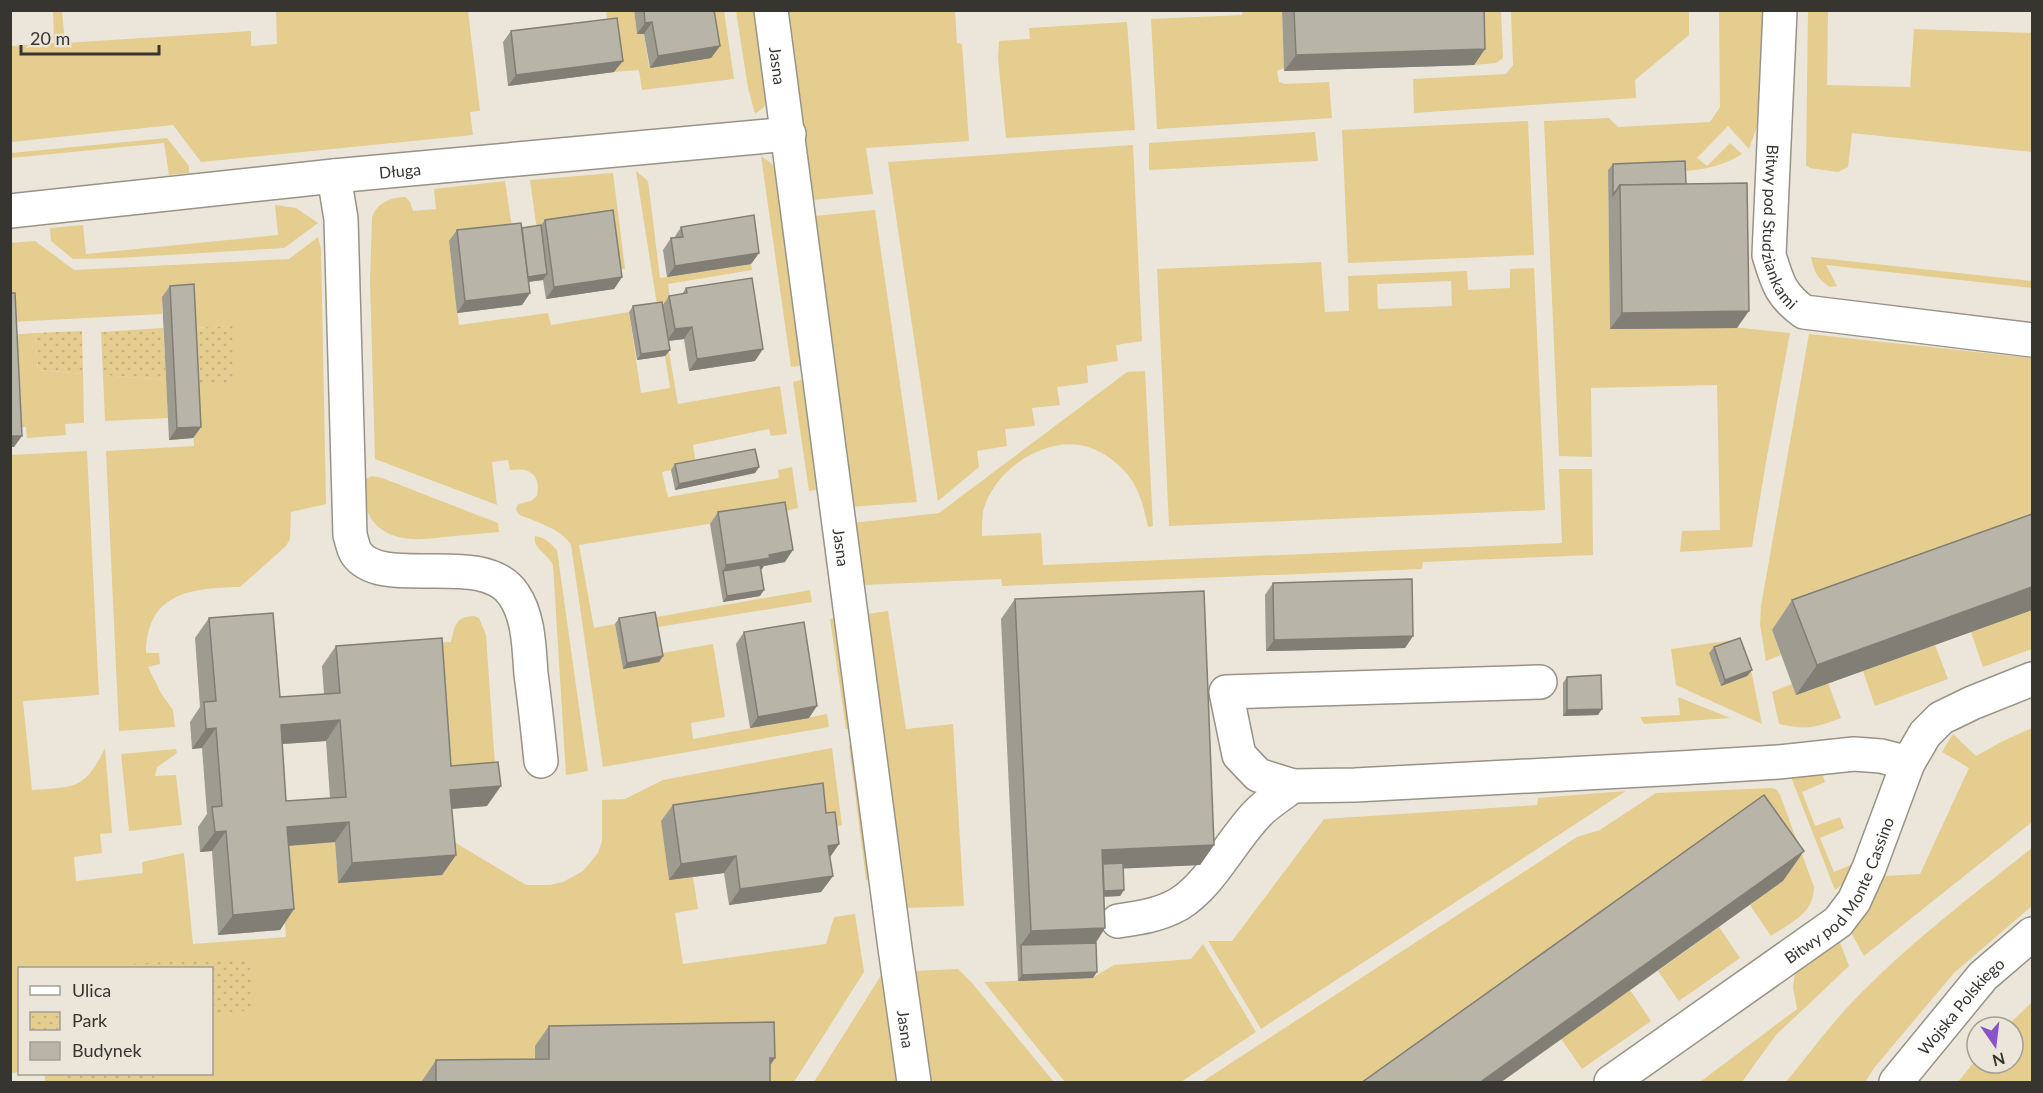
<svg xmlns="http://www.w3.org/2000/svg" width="2043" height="1093" font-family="Lato,sans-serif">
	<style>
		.green { fill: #e4cd8f; fill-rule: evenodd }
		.park { fill: url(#park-dots) }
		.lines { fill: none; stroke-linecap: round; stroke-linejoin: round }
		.minor-casing { stroke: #989387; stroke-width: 36 }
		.minor { stroke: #fff; stroke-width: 33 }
		.wall { fill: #9e9b90; fill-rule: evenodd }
		.shaded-wall { fill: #817e75 }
		.building { fill: #b8b4a7; stroke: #817e75; stroke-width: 1.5; fill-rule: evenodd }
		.labels { text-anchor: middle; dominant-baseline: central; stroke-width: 4.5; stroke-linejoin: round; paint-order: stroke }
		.street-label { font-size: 16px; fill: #373530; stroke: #ebe6d9 }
	</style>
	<defs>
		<pattern id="park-dots" width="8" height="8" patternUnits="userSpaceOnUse" patternTransform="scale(1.5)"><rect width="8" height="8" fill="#e4cd8f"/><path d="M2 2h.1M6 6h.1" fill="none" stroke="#c4b17c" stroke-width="1.8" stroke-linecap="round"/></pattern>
	</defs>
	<rect width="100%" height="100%" fill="#ebe6d9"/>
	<g class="green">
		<polygon points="53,11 62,11 65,43 251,31 251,46 277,44 276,11 468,11 480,111 470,112 473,135 201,162 173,125 11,142 11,46 54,43"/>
		<polygon points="606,11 634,11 637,34 644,34 649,67 705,11 724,11 734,79 642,90 639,70 614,72"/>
		<polygon points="736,11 757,11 767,96 764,107 755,114 748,88"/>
		<polygon points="785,11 955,11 957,43 962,44 969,141 866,148 873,194 812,200"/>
		<polygon points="1243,11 1282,11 1284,68 1277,71 1279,82 1285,84 1329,82 1332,118 1157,129 1151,19 1242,15"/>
		<polygon points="1472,11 1501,11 1503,58 1496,63 1474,65"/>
		<polygon points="1511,11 1689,11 1689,35 1635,80 1636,98 1414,113 1413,79 1506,74 1513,65"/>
		<path d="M1719,11h44l-1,102 -13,36 -21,-23 -31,32 10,8 23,-23 12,11c-43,27 -86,13 -134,17l2,158 122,-2 58,6 -24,129 -14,85 -72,5 2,-21 38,-1 -3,-145 -126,3 1,69 -33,-1 -15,-335 65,-3 9,9 92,-5 10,-15z"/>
		<polygon points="1808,11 1828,11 1827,85 1910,87 1914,29 2032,33 2032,152 1852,133 1848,167 1838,172 1810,168 1806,165"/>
		<polygon points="1127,22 1135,130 1006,138 998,58 999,41 1030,39 1029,28"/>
		<polygon points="1528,121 1534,255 1348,263 1342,130"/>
		<polygon points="1315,132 1318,161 1149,170 1149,143"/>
		<polygon points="167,138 189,166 189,173 169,175 164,143 11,158 11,153"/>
		<polygon points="1133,145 1142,341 1116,345 1118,361 1087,366 1088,383 1057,387 1060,405 1032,408 1035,426 1005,429 1007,446 977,451 979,467 938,501 888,162"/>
		<polygon points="761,156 771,163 776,169 807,365 791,367"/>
		<path d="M636,171l12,10 12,97 91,-14 1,6 -84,14 3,22 -4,35 11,63 102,-18 7,48 -16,2 -2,-7 -76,16 3,20 -34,7 6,25 111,-19 -1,-8 14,-3 6,41 -21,5 -198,32 15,83 21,-4 8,45 34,-15 56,-10 12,73 -34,6 2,16 134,-25 2,13 -226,40 -32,-222c-10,-17 -36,-23 -53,-31l-2,-5 2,-5 13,-3 6,-5c4,-21 -6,-29 -27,-26l-2,-10 -16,2 5,43 -122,-46 -5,-178 2,-63c4,-15 19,-21 34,-21l4,5 3,9 23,-2 -2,-20 71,-8 8,53 -64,8 10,83 89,-12 3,12 78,-13 12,81 29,-5z"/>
		<polygon points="613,173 625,269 612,270 537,231 530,180"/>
		<polygon points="275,205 296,208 318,223 284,248 118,258 73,259 51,241 50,228 83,225 86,254 278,235"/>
		<polygon points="875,210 917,502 850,507 814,216"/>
		<path d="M318,237l3,12 5,255 -35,8 -1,27 -4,7 -46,41c-50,1 -93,6 -94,66h13l1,11 -12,3 13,26 12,17 2,17 -56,4 -13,-280 88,-5 -3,-63 42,-57 -45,2 -26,-31v17l-151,8 -1,-79 25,-2 39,29 215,-11z"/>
		<path d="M1811,257l221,24v7l-206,-23 11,21 -7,1c-13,-8 -16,-16 -19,-30z"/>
		<path d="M1321,262l4,50 24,-1 -1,-35 119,-5 1,19 42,-2v-19l24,-1 11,242 -376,16 -12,-257zM1451,281l1,25 -74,3 -1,-25z"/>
		<polygon points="35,333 38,370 83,374 84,423 65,424 66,435 27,438 26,427 13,427 10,335"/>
		<polygon points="1809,334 2032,358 2032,536 1772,630 1781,655 1766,661 1760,624 1761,606"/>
		<path d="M1145,371l8,155 -5,1c-4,-18 -8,-37 -20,-52 -9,-11 -23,-22 -37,-27 -42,-16 -99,22 -108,64 -1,8 -1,16 -1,24l59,-3 2,32 519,-22 -3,-74h33l1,86 -170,7 -1,7 -420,17 -1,-7 -138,6 -10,-62 86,-10 188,-141z"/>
		<polygon points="103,375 166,380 168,418 105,421"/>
		<polygon points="805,379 821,489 809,491 793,382"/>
		<path d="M87,451l12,244 -76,6 9,89c42,-3 53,0 73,-42l7,85 -12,1 2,19 -28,4 2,24 67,-8 -1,-11 42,-9 9,91 93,-7 -8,-90 57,-5 3,41 113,-43 75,45h24l13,-3 20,-11 15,-18 4,-12v-41l23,-1 38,-19 169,-32 10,77 -27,5 -146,50 24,-3 5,32 -23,4 8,51 143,-20 8,-27 21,-3 9,58 -70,110h-39l-220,-36v33l-113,2v1h-396l19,-1v-7h167v-106h-192l-1,104 -8,1v-618z"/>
		<path d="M372,476l10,2 116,45 1,9c-18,2 -37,3 -55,5 -11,1 -23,3 -33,2 -36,-3 -51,-26 -46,-60z"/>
		<path d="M535,536c10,1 16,8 22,14l31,221 -22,4 -13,-210c-6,-12 -21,-17 -18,-29z"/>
		<polygon points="810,590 812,602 652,628 651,618"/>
		<polygon points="2032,609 2032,649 1983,667 1971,632"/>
		<polygon points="888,611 906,729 953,724 964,906 907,908 867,614"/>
		<path d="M474,616l5,2 7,17 10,145 -59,6 -10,-143 24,-1c4,-17 4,-25 23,-26z"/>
		<polygon points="842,617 857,727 846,729 830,619"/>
		<polygon points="1734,640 1751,670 1762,724 1676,685 1671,649"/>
		<polygon points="1935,645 1948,679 1875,706 1863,671"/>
		<path d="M1828,683l13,35c-27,10 -33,12 -62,6l-7,-32 20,-8z"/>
		<polygon points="1678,697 1730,718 1644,724 1640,717 1680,715"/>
		<polygon points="2032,728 2032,822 1864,956 1849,929 1874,897 1885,876 1920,874 1969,768 1942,752 1953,734 1976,756 2003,741"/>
		<polygon points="860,743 878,879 866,880 849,745"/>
		<polygon points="176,749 177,753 157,767 155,776 176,775 182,825 129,831 121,754"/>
		<polygon points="1822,774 1825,782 1802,792 1815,826 1840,817 1844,828 1820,838 1834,872 1858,862 1844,883 1835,890 1791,777"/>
		<path d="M1771,788l5,1 4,6 34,92c0,27 -23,35 -43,49l-21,-31 33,-24 -401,201h-180l375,-245 23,-7 56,-37z"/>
		<polygon points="1626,791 1261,1029 1208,941 1232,941 1324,819 1537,805 1538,798"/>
		<path d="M2032,848v58l-78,67 -80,95 -9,14h-79c24,-29 47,-61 74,-88 53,-54 113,-99 172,-146z"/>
		<polygon points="1719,927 1740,958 1679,1001 1658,971"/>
		<polygon points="1839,940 1849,966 1776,1035 1742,1082 1700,1082 1797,1009 1793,987 1795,972"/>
		<polygon points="1203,944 1256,1032 1181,1082 1065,1082 984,982 1092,978 1114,965 1191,959"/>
		<polygon points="887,966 901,1082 814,1082"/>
		<polygon points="958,969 972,983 1054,1082 931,1082 914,971"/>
		<polygon points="1630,990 1651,1021 1582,1069 1561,1039"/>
		<polygon points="2032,1002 2032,1082 1958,1082 1977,1058 1977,1063 2013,1063 2013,1027 2006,1027"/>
	</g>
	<g class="park">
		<polygon points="233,326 234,385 191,383 188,328"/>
		<polygon points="163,328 166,380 103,375 101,332"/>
		<polygon points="82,331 83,374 38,370 35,333"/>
		<polygon points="251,958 254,1010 212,1014 212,968 61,968 61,967"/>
		<polygon points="68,1074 162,1074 158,1082 68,1082"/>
	</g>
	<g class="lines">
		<g class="minor-casing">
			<g id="minor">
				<path id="s1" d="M771,10l124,938 19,134"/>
				<path id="s2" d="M1780,10l-11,245c8,26 11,40 35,57l228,28"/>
				<path d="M334,176l7,43 9,316c2,6 3,13 6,18 26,39 128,-5 158,42 15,22 15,53 17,79 4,29 7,58 10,87"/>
				<path id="s3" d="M10,211l324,-35 455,-42"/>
				<polyline points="1540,682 1226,692 1239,755 1258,775 1293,786 1355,785 1680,768 1778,762 1854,754 1881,756 1908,763"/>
				<path d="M1118,921c21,-3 42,-6 61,-17 32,-20 52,-63 78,-90 10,-11 25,-20 36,-28"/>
				<path id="s4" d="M1611,1082l227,-160 16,-21 15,-33 39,-105 17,-29 16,-16 31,-15 60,-24"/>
				<path id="s5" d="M1896,1082l87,-106 49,-42"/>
			</g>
		</g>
		<use href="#minor" class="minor"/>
	</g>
	<g class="wall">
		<polygon points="634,10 714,10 720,46 711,58 650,68 644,34 637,34"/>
		<polygon points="1282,10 1484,10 1485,49 1474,65 1284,71"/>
		<polygon points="511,31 614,72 508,86 503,42"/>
		<polygon points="1613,164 1686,184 1737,328 1610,329 1608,170"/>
		<polygon points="545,220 622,277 614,289 546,299 543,280 528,282 530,293 522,305 457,313 449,241 457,230 521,228 541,225"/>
		<polygon points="681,227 759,253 751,264 667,277 663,250 671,238 674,238"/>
		<polygon points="170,286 201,427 193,438 169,440 162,297"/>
		<polygon points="686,288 755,361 689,371 684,339 668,341 670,350 665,356 637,360 629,312 633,306 663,305 669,296 682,294"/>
		<polygon points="675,464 759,467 755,473 675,490 671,470"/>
		<polygon points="718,512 785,562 764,566 761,569 760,596 723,602 710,524"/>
		<polygon points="2032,514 2032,610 1796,695 1772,630 1792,600"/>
		<polygon points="1273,583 1413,636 1405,648 1266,651 1265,595"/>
		<polygon points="1015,599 1214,845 1200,865 1123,868 1124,890 1120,896 1104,897 1105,928 1096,943 1093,978 1018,981 1001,619"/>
		<path d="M209,618l71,79 44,-3 -2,-28 14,-20 115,120 36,40 -35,3 4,46 -14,20 -104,8 -3,-41 -46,4 5,63 -14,21 -62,5 -6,-84 -12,1 -2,-25 9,-13 -5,-66 -10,1 -2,-27 10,-15 -5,-69zM326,741l4,57 -44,3 -4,-57z"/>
		<polygon points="619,618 663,656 659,662 623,669 615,624"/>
		<polygon points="744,632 809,718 750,728 736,644"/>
		<polygon points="1714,647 1752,670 1747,676 1721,686 1709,653"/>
		<polygon points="1567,677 1598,715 1563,716 1563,683"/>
		<polygon points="673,805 826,813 839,844 830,857 833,876 821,892 729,905 724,873 669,880 661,821"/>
		<polygon points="549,1026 770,1066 770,1083 422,1083 422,1081 436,1060 535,1059 535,1046"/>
	</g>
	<g class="shaded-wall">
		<polygon points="652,22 644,34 637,34 645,23"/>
		<polygon points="720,46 711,58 650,68 658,56"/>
		<polygon points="1485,49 1474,65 1284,71 1296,55"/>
		<polygon points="623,61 614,72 508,86 516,75"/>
		<polygon points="759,253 751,264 667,277 675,266"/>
		<polygon points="547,274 543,280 519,283 523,277"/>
		<polygon points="622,277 614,289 546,299 554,287"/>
		<polygon points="530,293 522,305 457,313 465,301"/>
		<polygon points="1749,311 1737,328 1610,329 1622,313"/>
		<polygon points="692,327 684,339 667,341 675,329"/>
		<polygon points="763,349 755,361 689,371 697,359"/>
		<polygon points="670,350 665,356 637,360 641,354"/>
		<polygon points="201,427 193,438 169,440 177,428"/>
		<polygon points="10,436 22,436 14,447 10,447"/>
		<polygon points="759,467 755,473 675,490 679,484"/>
		<polygon points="793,550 785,562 764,566 762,569 756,571 723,571 726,565 769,555"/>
		<polygon points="2032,587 2032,610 1796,695 1817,665"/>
		<polygon points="764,590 760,596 723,602 727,596"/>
		<polygon points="1413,636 1405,648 1266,651 1274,640"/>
		<polygon points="663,656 659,662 623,669 627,663"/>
		<polygon points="1752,670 1747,676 1721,686 1725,680"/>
		<polygon points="817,706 809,718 750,728 758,717"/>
		<polygon points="1602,709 1598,715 1563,716 1567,710"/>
		<polygon points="340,720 326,741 267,745 281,725"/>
		<polygon points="216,728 202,748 192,749 206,729"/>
		<polygon points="501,786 487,806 436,810 450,790"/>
		<polygon points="349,822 335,842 273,847 287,827"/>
		<polygon points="226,831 212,851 200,852 215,832"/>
		<polygon points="839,844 828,860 828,846"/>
		<polygon points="1214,845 1200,865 1093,870 1102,850"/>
		<polygon points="1804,851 1783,881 1500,1083 1479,1083"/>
		<polygon points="456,855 442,875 338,883 352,863"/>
		<polygon points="736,856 724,873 669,880 681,864"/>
		<polygon points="833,876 821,892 729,905 740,889"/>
		<polygon points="1124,890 1120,896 1089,897 1094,891"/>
		<polygon points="294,909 280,930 218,935 233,915"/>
		<polygon points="1105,928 1091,949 1021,945 1031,931"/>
		<polygon points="1097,972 1093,978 1018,981 1022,975"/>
		<polygon points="770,1058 775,1058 761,1079"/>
	</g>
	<g class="building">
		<polygon points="644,10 714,10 720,46 658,56 652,22 645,23"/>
		<polygon points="1294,10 1484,10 1485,49 1296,55"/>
		<polygon points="617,18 623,61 516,75 511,31"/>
		<polygon points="1685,161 1686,184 1620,185 1613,195 1613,164"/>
		<polygon points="1747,183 1749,311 1622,313 1620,185"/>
		<polygon points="613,210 622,277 554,287 545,220"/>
		<polygon points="754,215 759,253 675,266 671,238 683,237 681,227"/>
		<polygon points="521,223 530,293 465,301 457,230"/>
		<polygon points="541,225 547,274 528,277 522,228"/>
		<polygon points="752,278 763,349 697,359 692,327 675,329 669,296 687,293 686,288"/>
		<polygon points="194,284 201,427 177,428 170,286"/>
		<polygon points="10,293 15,293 22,436 10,436"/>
		<polygon points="662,302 670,350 641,354 633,306"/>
		<polygon points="755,449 759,467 679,484 675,464"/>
		<polygon points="785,502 793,550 769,555 770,558 764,559 726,565 718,512"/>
		<polygon points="2032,514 2032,587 1817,665 1792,600"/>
		<polygon points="760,565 764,590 727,596 723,571"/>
		<polygon points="1412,579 1413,636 1274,640 1273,583"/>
		<polygon points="1204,591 1214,845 1102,850 1105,928 1031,931 1015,599"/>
		<polygon points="655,612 663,656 627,663 619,618"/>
		<path d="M273,613l7,84 60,-4 -4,-47 106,-8 9,128 47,-4 3,24 -51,4 6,65 -104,8 -3,-41 -62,5 7,82 -61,6 -7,-84 -11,1 -3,-25 10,-1 -6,-78 -10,1 -1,-13 -1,-14 12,-1 -7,-83zM340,720l6,77 -60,4 -5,-76z"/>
		<polygon points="804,622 817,706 758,717 744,632"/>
		<polygon points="1740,638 1752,670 1725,680 1714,647"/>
		<polygon points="1601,675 1602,709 1567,710 1567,677"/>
		<polygon points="823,783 826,813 835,812 839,844 828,846 833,876 740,889 736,856 681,864 673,805"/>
		<polygon points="1764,795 1804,851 1479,1083 1361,1083"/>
		<polygon points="1123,863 1124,890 1104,891 1103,864"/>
		<polygon points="1096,943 1097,972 1022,975 1021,945"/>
		<polygon points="774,1022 775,1058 770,1058 770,1083 436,1083 436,1060 549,1059 549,1026"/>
	</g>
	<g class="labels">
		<g class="street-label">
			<text stroke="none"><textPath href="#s1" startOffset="56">Jasna</textPath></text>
			<text stroke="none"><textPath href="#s3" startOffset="392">Długa</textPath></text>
			<text stroke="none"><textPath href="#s2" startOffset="219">Bitwy pod Studziankami</textPath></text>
			<text stroke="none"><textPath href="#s1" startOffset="542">Jasna</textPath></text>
			<text stroke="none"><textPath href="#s4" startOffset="304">Bitwy pod Monte Cassino</textPath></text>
			<text stroke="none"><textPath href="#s5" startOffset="100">Wojska Polskiego</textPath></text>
			<text stroke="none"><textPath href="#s1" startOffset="1028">Jasna</textPath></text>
		</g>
	</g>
	<rect width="2043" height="1093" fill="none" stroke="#373530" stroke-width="24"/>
	<rect x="18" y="967" width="195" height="108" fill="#ebe6d9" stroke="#a39f95" stroke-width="1.5"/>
	<rect x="30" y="986" width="30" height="9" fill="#ffffff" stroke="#a39f95" stroke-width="1.5"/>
	<text x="72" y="997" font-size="18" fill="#373530">Ulica</text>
	<rect x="30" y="1012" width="30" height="18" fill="url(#park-dots)" stroke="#a39f95" stroke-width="1.5"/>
	<text x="72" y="1027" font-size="18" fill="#373530">Park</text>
	<rect x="30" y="1042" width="30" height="18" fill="#b8b4a7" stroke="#a39f95" stroke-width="1.5"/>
	<text x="72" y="1057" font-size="18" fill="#373530">Budynek</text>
	<g transform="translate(1995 1045) rotate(166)"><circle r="28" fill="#ebe6d9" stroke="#a39f95" stroke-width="1.5"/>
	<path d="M0-4.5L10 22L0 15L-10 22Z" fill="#8754cc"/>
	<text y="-9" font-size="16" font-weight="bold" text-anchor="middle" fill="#373530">N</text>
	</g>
	<path d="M21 45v9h138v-9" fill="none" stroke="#373530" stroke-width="3"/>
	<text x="30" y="45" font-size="18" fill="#373530" stroke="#ebe6d9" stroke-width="4.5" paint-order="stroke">20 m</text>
</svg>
